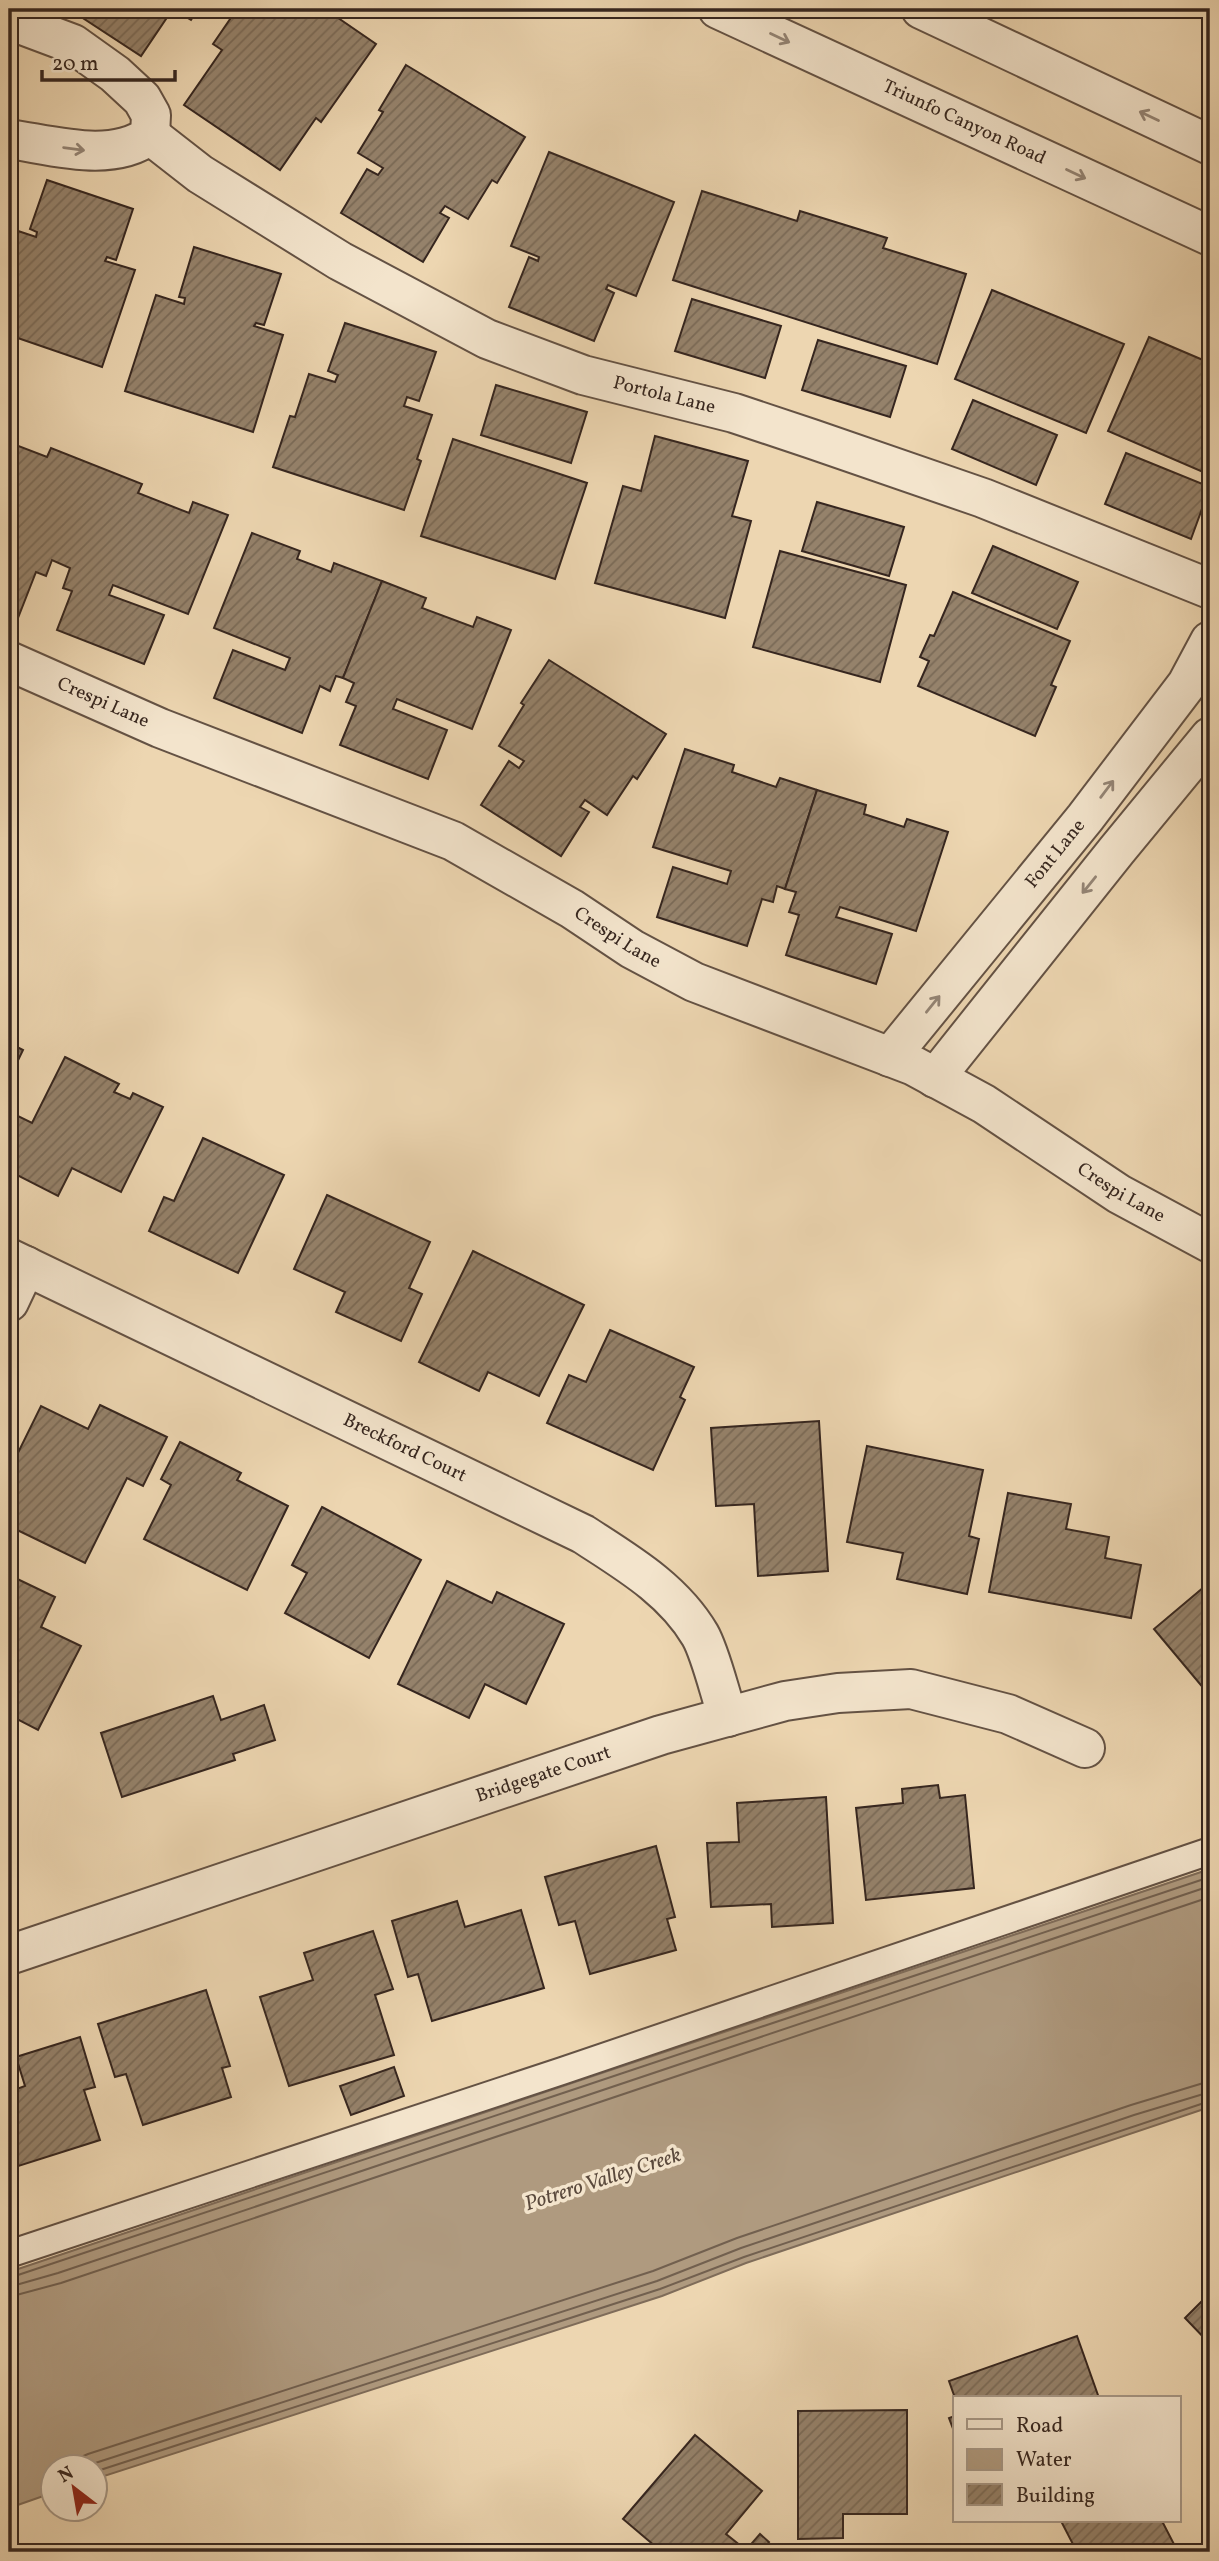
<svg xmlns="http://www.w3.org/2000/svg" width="1219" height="2561" font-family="Vollkorn,serif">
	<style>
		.water { fill: #af9a7f; stroke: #7f6c59; stroke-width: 2 }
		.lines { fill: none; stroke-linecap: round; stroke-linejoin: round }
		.shore { stroke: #72604f; stroke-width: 2 }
		.building { fill: url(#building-hatch); stroke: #36261f; stroke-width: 2 }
		.service-casing { stroke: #645244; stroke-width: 30 }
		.minor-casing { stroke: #645244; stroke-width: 42 }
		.tertiary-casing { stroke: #645244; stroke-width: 42 }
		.service { stroke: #f3e4cc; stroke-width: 26 }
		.minor { stroke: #f3e4cc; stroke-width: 38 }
		.tertiary { stroke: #f3e4cc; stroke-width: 38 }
		.oneway { stroke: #948576 }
		.labels { text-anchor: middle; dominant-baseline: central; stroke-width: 7; stroke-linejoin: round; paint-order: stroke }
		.street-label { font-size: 19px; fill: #36261f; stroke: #f3e4cc }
		.water-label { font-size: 21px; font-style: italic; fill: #5a493c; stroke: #f3e4cc }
	</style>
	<defs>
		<pattern id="building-hatch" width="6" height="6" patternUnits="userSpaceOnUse" patternTransform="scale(1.75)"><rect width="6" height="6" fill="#95826b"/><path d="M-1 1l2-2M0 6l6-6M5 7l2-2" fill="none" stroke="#7a6a57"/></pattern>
	</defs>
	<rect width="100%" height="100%" fill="#edd6b1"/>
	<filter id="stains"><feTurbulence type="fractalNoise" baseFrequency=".00286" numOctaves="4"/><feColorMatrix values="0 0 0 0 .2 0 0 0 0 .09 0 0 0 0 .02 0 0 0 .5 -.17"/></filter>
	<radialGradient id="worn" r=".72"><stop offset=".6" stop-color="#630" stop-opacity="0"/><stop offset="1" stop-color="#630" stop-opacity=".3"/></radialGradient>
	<polygon class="water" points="1210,1869 1210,2107 746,2263 662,2296 95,2479 94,2466 52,2466 52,2493 9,2508 9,2272"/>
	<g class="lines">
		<g class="shore">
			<polyline points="9,2278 1210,1877"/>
			<polyline points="9,2287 58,2273 1210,1886"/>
			<polyline points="9,2297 61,2283 1210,1897"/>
			<polyline points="72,2466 79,2458 88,2454 653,2271 737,2238 1131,2105 1210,2081"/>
			<polyline points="86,2466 657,2281 741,2248 1134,2115 1210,2092"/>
			<polyline points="94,2472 660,2289 744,2257 1210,2101"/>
		</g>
	</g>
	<g class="building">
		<polygon points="69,9 163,9 170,13 141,56"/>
		<polygon points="173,9 198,9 191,20"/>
		<polygon points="237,9 325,9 376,44 321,122 316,118 280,170 184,105 222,50 213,44"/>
		<polygon points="406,65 525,137 497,183 492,180 468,219 445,206 440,213 449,218 423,262 341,213 367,169 378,175 383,168 358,153 383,112 379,110"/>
		<polygon points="549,152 674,202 636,296 608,285 606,289 614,293 594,341 509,307 529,257 538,261 539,257 511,246"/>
		<polygon points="47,180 133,209 116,260 107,257 105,261 135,270 102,367 9,335 9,228 36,237 37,232 30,229"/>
		<polygon points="702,191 797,221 800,211 887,238 883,248 966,274 937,364 673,280"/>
		<polygon points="194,247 281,274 264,325 256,323 254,326 283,335 253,432 125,391 156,295 184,304 185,298 179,297"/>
		<polygon points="992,290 1124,344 1086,433 955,379"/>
		<polygon points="692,299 781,326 765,378 675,351"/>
		<polygon points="345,323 436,352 419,401 407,397 404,406 432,415 417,459 421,461 404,510 273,467 290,416 295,417 309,374 335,382 338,375 328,371"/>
		<polygon points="1149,337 1210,363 1210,475 1108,431"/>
		<polygon points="818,340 906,366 890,417 802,390"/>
		<polygon points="496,385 587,412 571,463 481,435"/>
		<polygon points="973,400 1057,435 1036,485 952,449"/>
		<polygon points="9,433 16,436 13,444 47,457 51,448 142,484 138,493 189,513 193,502 228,515 188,614 113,585 109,595 164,615 144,664 57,630 72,591 63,588 70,568 52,560 46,576 36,572 18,618 9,614"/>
		<polygon points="655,436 748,461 732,516 751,521 725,618 595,583 623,486 641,491"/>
		<polygon points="453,439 587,483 555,579 421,536"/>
		<polygon points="1126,453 1210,487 1191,539 1105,504"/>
		<polygon points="817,502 904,527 889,576 802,551"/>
		<polygon points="252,533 300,551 297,559 331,572 334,563 382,581 343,678 336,676 330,691 320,686 302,733 214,698 233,650 285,670 290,658 214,628"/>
		<polygon points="993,546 1078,582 1057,629 972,593"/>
		<polygon points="780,551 906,585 880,682 753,647"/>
		<polygon points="382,581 426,598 422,608 473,627 477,617 511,630 472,729 397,699 393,709 447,730 428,779 340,745 356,706 346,702 354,683 343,678"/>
		<polygon points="953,592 1070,641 1051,685 1056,687 1035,736 918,686 929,661 920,657 930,635 934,636"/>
		<polygon points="549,660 666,734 637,779 633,776 607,815 585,800 580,807 589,812 561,856 481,805 509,761 519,768 524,761 499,746 524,705 521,703"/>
		<polygon points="685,749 734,765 732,772 776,787 780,778 817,790 785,889 777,886 773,902 762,899 747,946 657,917 673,867 727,884 731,871 653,847"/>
		<polygon points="817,790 866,805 864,814 904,827 907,819 948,832 916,931 840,907 836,917 892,934 876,984 786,955 799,915 789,912 796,892 785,889"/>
		<polygon points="9,1043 23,1050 9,1079"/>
		<polygon points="65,1057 119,1084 114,1092 130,1099 133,1093 163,1107 121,1192 72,1168 58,1196 9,1171 9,1128 16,1115 32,1123"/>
		<polygon points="203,1138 284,1175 238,1273 149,1231 164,1197 174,1201"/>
		<polygon points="327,1195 430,1242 409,1288 422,1294 401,1341 336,1312 345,1292 294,1269"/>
		<polygon points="473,1251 584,1305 539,1396 488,1372 479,1391 419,1362"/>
		<polygon points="610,1330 694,1367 680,1397 685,1400 653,1470 547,1423 569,1375 586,1382"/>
		<polygon points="100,1405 167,1437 143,1486 127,1478 85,1563 9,1526 9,1471 41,1406 88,1429"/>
		<polygon points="819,1421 828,1571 758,1576 754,1504 716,1506 711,1428"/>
		<polygon points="180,1442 241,1473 237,1480 288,1506 247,1590 144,1539 171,1485 161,1479"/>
		<polygon points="867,1446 983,1470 969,1536 979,1539 967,1594 897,1579 903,1553 847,1542"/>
		<polygon points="1008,1493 1071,1504 1066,1529 1109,1537 1105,1558 1141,1565 1131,1618 989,1592"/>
		<polygon points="322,1507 421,1560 369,1658 285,1613 307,1573 292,1565"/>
		<polygon points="9,1575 55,1597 41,1627 81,1646 38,1730 9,1715"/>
		<polygon points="447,1581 492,1603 497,1592 564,1624 526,1704 485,1684 469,1718 398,1684"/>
		<polygon points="1210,1582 1210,1696 1154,1629"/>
		<polygon points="213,1696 221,1720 264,1705 275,1740 233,1754 235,1760 122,1797 101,1733"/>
		<polygon points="938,1785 940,1798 965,1795 974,1888 866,1900 856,1808 903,1803 902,1789"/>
		<polygon points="826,1797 833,1923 772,1927 771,1904 711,1907 707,1843 739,1842 737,1803"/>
		<polygon points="656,1846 675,1917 667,1919 676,1950 590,1974 575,1921 559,1925 545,1877"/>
		<polygon points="457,1901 465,1927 521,1910 544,1988 432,2021 418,1974 408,1977 392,1921"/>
		<polygon points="373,1931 393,1989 375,1995 394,2055 289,2086 260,1997 313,1980 304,1953"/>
		<polygon points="206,1990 230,2066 222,2068 231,2097 143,2125 126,2074 115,2077 98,2024"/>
		<polygon points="80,2037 95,2087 84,2090 100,2140 9,2169 9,2092 25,2086 16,2057"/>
		<polygon points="394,2067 404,2096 351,2115 340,2086"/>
		<polygon points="1210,2293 1210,2344 1185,2318"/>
		<polygon points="1077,2336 1099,2398 955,2398 949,2381"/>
		<polygon points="907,2410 907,2514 843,2514 843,2538 798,2539 798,2411"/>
		<polygon points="955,2416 955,2434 949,2418"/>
		<polygon points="695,2435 762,2491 726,2534 746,2550 760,2534 769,2542 761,2552 662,2552 623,2519"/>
		<polygon points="1061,2521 1162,2521 1178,2552 1077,2552"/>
	</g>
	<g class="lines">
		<g class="service-casing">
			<polyline id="service" points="9,2254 562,2071 1210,1851"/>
		</g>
		<g class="minor-casing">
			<g id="minor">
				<path d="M9,20l64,24 42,30 27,25 9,16 -1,20c-38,29 -98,10 -141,4"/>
				<path id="s1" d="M150,135l50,39 140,87 147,78 96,36 151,38 78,26 171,59 227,91"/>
				<path id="s2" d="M9,661l151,67 293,113 119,68 60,40 62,33 220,84 70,38 135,90 91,49"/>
				<path id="s3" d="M890,1057l195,-239 102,-134 23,-43"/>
				<polyline points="935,1078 1117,850 1210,737"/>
				<path id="s4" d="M9,1258l574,276c43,28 90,55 117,101 11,19 20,60 28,82"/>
				<polyline points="9,1302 26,1266"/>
				<path id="s5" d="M9,1955l652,-220 124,-34 53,-8 73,-4 97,25 77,34"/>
			</g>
		</g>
		<g class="tertiary-casing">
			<g id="tertiary">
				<path id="s6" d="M718,9l492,227"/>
				<polyline points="921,9 1210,145"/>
			</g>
		</g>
		<use href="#service" class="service"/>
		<use href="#minor" class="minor"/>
		<use href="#tertiary" class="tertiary"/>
	</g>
	<defs><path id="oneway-shaft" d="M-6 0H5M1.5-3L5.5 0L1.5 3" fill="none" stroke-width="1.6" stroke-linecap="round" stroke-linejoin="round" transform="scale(1.75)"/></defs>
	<g class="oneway">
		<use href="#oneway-shaft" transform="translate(780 38) rotate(25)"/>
		<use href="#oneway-shaft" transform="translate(1149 116) rotate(-155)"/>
		<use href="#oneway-shaft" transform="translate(74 149) rotate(8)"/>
		<use href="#oneway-shaft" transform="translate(1076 174) rotate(25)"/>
		<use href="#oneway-shaft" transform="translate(1107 789) rotate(-53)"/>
		<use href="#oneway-shaft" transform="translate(1089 885) rotate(129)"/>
		<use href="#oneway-shaft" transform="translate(933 1004) rotate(-51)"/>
	</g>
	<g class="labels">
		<g class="street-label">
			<text stroke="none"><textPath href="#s6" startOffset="271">Triunfo Canyon Road</textPath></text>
			<text stroke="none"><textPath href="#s1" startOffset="581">Portola Lane</textPath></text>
			<text stroke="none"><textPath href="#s2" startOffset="103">Crespi Lane</textPath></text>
			<text stroke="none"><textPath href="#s3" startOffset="262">Font Lane</textPath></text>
			<text stroke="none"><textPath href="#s2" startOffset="670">Crespi Lane</textPath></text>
			<text stroke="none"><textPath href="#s2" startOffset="1237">Crespi Lane</textPath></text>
			<text stroke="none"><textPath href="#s4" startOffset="439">Breckford Court</textPath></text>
			<text stroke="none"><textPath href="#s5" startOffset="564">Bridgegate Court</textPath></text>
		</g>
		<g class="water-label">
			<text transform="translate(603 2180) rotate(-18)">Potrero Valley Creek</text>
		</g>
	</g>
	<rect width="1219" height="2561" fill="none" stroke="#edd6b1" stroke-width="35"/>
	<rect x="10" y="10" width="1198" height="2540" fill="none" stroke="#36261f" stroke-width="3.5"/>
	<rect x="18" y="18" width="1184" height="2526" fill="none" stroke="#36261f" stroke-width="2"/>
	<rect x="953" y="2396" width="228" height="126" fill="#f3e4cc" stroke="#a79887" stroke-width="2"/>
	<rect x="967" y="2419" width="35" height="10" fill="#f3e4cc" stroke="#a79887" stroke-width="2"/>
	<text x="1016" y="2432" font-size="21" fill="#36261f">Road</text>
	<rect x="967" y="2449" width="35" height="21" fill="#af9a7f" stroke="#a79887" stroke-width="2"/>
	<text x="1016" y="2466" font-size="21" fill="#36261f">Water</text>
	<rect x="967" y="2484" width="35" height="21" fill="url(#building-hatch)" stroke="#a79887" stroke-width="2"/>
	<text x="1016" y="2502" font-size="21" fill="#36261f">Building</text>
	<g transform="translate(74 2488) rotate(329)"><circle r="33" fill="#f3e4cc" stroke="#a79887" stroke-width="2"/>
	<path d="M0-5L12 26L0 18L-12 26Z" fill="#8f2418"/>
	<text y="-10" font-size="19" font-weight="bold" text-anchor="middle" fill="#36261f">N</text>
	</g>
	<path d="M42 70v10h133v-10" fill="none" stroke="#36261f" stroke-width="3.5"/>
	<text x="52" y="70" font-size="21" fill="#36261f" stroke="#f3e4cc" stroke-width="5" paint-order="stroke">20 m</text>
	<rect width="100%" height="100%" filter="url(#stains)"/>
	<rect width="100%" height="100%" fill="url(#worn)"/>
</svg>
